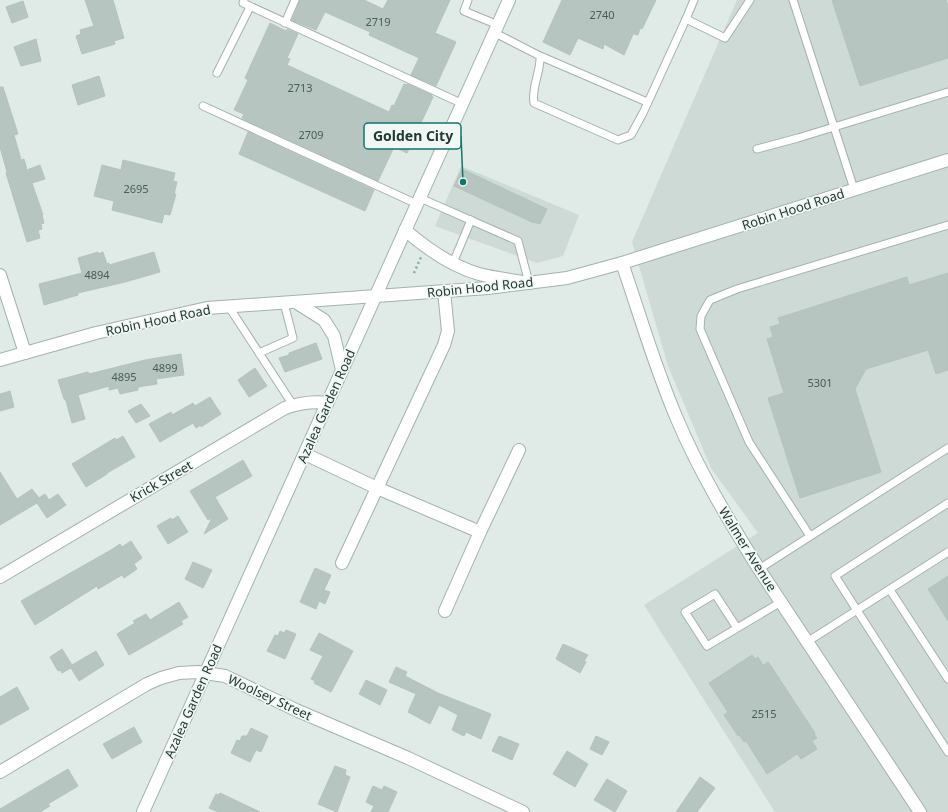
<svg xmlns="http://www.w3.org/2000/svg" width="948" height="812" font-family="'Noto Sans',sans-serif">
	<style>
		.built { fill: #cedad5 }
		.building { fill: #b6c5bf; stroke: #b3c3bd }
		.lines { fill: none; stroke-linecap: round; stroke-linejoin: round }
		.service-casing { stroke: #a3b2ad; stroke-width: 9 }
		.minor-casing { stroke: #a3b2ad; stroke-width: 14 }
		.tertiary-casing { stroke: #a3b2ad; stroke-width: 14 }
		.secondary-casing { stroke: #a0b5ae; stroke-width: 14 }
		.path { stroke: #82ada0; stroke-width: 2.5; stroke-dasharray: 2 3; stroke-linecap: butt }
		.service { stroke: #fff; stroke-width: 7 }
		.minor { stroke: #fff; stroke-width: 12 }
		.tertiary { stroke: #fff; stroke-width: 12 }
		.secondary { stroke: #fff; stroke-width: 12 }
		.labels { text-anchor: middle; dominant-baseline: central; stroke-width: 3.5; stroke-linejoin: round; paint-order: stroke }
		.number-label { font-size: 11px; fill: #475d57 }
		.street-label { font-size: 13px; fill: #223a34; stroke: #f0f7f4 }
		.leader { fill: none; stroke: #0f766e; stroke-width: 1.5 }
		.callout-dot { fill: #0f766e; stroke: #f0f7f4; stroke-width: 1.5 }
		.callout { fill: #f0f7f4; stroke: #0f766e; stroke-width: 1.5 }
		.callout-label { font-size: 14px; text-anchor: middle; font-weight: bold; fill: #223a34 }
	</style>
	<rect width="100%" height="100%" fill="#e0eae6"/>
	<g class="built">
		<polygon points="737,0 948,0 948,812 775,812 644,605 758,533 711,468 668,366 632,242"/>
		<polygon points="461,166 579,215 563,256 537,263 435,226"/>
	</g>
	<g class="building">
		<polygon points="85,0 113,0 124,38 114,41 115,44 82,54 76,36 81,34 80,30 94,26"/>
		<polygon points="300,0 364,0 383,9 388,0 450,0 435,33 456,42 436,86 411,75 419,58 369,35 370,32 325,12 316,30 292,20"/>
		<polygon points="562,0 656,0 642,29 640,28 638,35 633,34 624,55 604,44 603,49 578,38 570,55 543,42"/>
		<polygon points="832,0 946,0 948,6 948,58 860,86"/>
		<polygon points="23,1 28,17 12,23 6,7"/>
		<polygon points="270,23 286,31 287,29 298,34 287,58 290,59 287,65 389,112 392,105 394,106 404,84 406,85 407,84 432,95 431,96 433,97 407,153 394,147 378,181 252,123 242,118 244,114 234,110 248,80 245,78"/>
		<polygon points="36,39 41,61 21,66 14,47"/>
		<polygon points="99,76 105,96 78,105 72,85"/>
		<polygon points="0,87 3,87 18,134 14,135 21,160 24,159 27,170 40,165 45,179 32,183 43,215 42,215 44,223 41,224 42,229 38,230 40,238 27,242 6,173 7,172 0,147"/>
		<polygon points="248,132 374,190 365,211 239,154"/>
		<polygon points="123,160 175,173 173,181 177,182 174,194 176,194 170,215 164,214 162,223 112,210 114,201 94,196 102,165 121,170"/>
		<polygon points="462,169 547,209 540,224 534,222 534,223 454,186"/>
		<polygon points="98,252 98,254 103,252 107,264 109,263 109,265 154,252 160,272 125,282 78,293 78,295 44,305 39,284 82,273 78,258"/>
		<polygon points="948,273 948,370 936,374 928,350 866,369 855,389 881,472 800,498 768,398 784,393 767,339 773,337 770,327 780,324 778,318 907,277 909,285"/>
		<polygon points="316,343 322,359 285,372 279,358 289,355 289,353"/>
		<polygon points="181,354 184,375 156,379 157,384 138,387 138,390 120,394 118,388 109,390 109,386 78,395 85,419 72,423 66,401 64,399 58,380 88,372 89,374 145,360"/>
		<polygon points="255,368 267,386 249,397 238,380"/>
		<polygon points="10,391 14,407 0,411 0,394"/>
		<polygon points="210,397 221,414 201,427 201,425 196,428 193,423 160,442 149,424 171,412 172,415 193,403 195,406"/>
		<polygon points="141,404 150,416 136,423 128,411"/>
		<polygon points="123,436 135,457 107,473 107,474 86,487 72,464 115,438 116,440"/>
		<polygon points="243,460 252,476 215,497 228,519 204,534 212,518 208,520 190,491"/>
		<polygon points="0,472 17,499 32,489 39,498 45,494 49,500 58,494 66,505 47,518 37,503 0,525"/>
		<polygon points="178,516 188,532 168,544 157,526 171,518 172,520"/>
		<polygon points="131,541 142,558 134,564 137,569 124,578 122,575 98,589 97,586 35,625 21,601 111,550 120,544 122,547"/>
		<polygon points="193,562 212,570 203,588 185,579"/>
		<polygon points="315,568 331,575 324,590 330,592 325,604 319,601 316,609 300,602"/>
		<polygon points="948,576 948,621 928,589"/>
		<polygon points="179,602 188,617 181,621 183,624 129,655 117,634 135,623 133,621 146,614 150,620"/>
		<polygon points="286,630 296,634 285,659 267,651 275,635 278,636 280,631 284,633"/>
		<polygon points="319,633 353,651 331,692 314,683 315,681 311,679 323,656 310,650"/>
		<polygon points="563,644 588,655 584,661 586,662 580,673 556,659"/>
		<polygon points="62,649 72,665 96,651 104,665 79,681 71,668 62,673 60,670 58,671 50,657"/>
		<polygon points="752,655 755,659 758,657 763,665 768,662 771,666 815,733 814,734 817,738 812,741 817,749 801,759 797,754 767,774 746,741 744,742 739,735 738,736 724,715 728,712 709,683"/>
		<polygon points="396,667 407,672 405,676 438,693 491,714 481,739 466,732 464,736 452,730 458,715 439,705 430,724 408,712 416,694 389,682"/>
		<polygon points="366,680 387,690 380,705 359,694"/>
		<polygon points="17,687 29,709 0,725 0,697"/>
		<polygon points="134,727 142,742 112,759 103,744"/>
		<polygon points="251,728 268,736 261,752 256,750 250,762 231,753 237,740 240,741 242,736 247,736"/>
		<polygon points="499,736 519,744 512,760 492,751"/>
		<polygon points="596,736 609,742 602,755 590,749"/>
		<polygon points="567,751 588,764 575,787 553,774"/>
		<polygon points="335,766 346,770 345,775 350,777 337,812 318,804"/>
		<polygon points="68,769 78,786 48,804 50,806 40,812 0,812 0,809"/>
		<polygon points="700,777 715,788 697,812 676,812"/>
		<polygon points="607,779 627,791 615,812 594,800"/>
		<polygon points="373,786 382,790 384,786 397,792 388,812 371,812 374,806 366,802"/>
		<polygon points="220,793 260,812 218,812 209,808 216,794 219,795"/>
	</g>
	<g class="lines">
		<g class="service-casing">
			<g id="service">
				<polyline points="244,0 243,3 463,104"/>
				<polyline points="468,0 464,11 498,25"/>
				<polyline points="793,0 854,189"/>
				<polyline points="686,19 694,0"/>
				<polyline points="285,23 295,0"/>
				<path d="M495,33l45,23c1,16 -9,31 -6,47l84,37 13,-5 12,-22 43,-94 39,19 25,-38"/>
				<polyline points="540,56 647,102"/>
				<polyline points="217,73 250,7"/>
				<polyline points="203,106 417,204"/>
				<polyline points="757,149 798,138 948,92"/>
				<polyline points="420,198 518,241 529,283"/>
				<polyline points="453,263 471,220"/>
				<polyline points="229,307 293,405"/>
				<polyline points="259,353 293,338 284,303"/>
				<polyline points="948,503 835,576 948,752"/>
				<polyline points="810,536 749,442 700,329 701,316 710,300 737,289 948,225"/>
				<polyline points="759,569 948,448"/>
				<polyline points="890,590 948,679"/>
				<polyline points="737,628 715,594 685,612 707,646 781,602"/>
				<polyline points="807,642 948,552"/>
			</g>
		</g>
		<g class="minor-casing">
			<g id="minor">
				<path d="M622,263c18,52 33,105 55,156 22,52 52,102 82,150l161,243"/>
				<polyline points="0,275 25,353"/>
				<polyline points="305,454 377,488 480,532 445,611"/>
				<polyline points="480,532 519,450"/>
				<polyline points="342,563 444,345 448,331 444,291"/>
				<path d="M0,577l285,-169c15,-5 27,-7 42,-5"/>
				<polyline points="0,772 147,684 161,678 179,673 198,672 225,676 296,710 408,758 523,812"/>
			</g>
		</g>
		<g class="tertiary-casing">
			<polyline id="tertiary" points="0,360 96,333 207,308 488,288 567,278 622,263 948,160"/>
		</g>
		<g class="secondary-casing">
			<g id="secondary">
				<path d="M405,230c22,19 46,36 74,44 16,4 33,6 50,9"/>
				<polyline points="297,303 324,320 334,336 342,370"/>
				<polyline points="143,812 509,0"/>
			</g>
		</g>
		<polyline class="path" points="414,273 421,257"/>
		<use href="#service" class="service"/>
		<use href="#minor" class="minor"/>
		<use href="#tertiary" class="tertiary"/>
		<use href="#secondary" class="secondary"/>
	</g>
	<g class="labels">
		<g class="number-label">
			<text x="602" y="14">2740</text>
			<text x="378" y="21">2719</text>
			<text x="300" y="87">2713</text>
			<text x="311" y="134">2709</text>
			<text x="136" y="188">2695</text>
			<text x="97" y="274">4894</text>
			<text x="165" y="367">4899</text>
			<text x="124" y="376">4895</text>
			<text x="820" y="382">5301</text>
			<text x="764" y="713">2515</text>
		</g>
		<g class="street-label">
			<text transform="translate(793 209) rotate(-18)">Robin Hood Road</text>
			<text transform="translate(480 287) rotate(-6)">Robin Hood Road</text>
			<text transform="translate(158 320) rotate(-12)">Robin Hood Road</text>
			<text transform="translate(326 406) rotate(-66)">Azalea Garden Road</text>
			<text transform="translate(161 481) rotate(-30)">Krick Street</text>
			<text transform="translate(748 549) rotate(58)">Walmer Avenue</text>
			<text transform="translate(270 697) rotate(25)">Woolsey Street</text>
			<text transform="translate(193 701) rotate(-66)">Azalea Garden Road</text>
		</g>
	</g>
	<path class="leader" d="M463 182L461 136"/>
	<circle class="callout-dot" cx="463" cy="182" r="4"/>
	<rect class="callout" x="364" y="123" width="97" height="26" rx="4"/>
	<g class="callout-label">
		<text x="413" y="141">Golden City</text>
	</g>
</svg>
